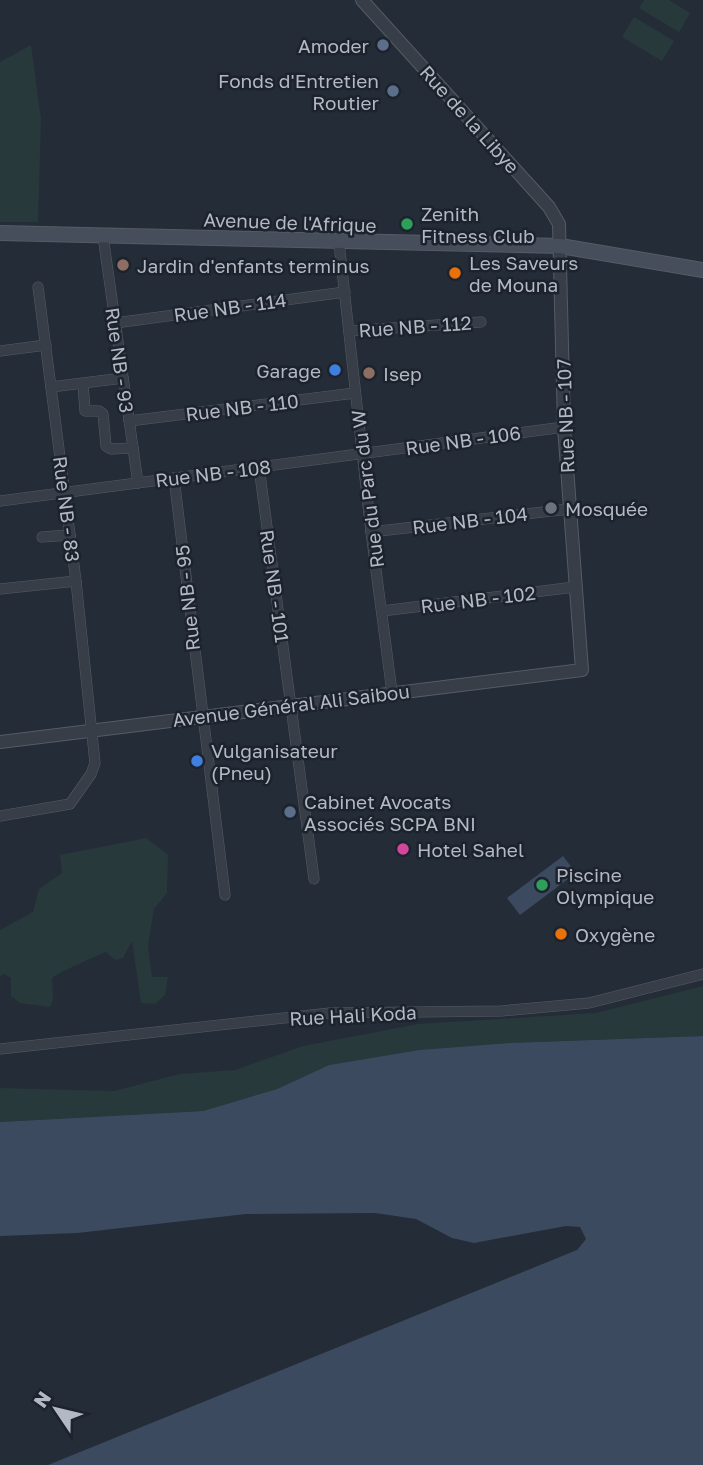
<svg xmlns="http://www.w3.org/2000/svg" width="703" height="1465" font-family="'Golos Text',sans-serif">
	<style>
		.green { fill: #27393a }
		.water { fill: #3b4a5f }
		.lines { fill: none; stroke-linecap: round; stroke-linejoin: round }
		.minor-casing { stroke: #565c66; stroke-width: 11 }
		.tertiary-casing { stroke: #565c66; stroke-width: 14 }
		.secondary-casing { stroke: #565c66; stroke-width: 16 }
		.minor { stroke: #373e48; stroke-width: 10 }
		.tertiary { stroke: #373e48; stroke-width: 12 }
		.secondary { stroke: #464e5b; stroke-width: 14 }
		.service-dot { fill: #5c6f8a; stroke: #1d232d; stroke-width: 2.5 }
		.leisure-dot { fill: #2e9e5b; stroke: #1d232d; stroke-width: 2.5 }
		.education-dot { fill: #8d6e63; stroke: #1d232d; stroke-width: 2.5 }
		.food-dot { fill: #e8710a; stroke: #1d232d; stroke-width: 2.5 }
		.shop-dot { fill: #3f7fe0; stroke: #1d232d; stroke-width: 2.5 }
		.worship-dot { fill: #6b7280; stroke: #1d232d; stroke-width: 2.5 }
		.hotel-dot { fill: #d1479c; stroke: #1d232d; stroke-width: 2.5 }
		.labels { text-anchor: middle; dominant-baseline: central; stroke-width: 5; stroke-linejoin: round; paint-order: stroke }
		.poi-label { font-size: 19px; fill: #b3b9c4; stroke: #1d232d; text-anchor: start }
		.street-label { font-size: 19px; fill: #b3b9c4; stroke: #1d232d }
	</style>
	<rect width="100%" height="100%" fill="#242c38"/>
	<g class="green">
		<polygon points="644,0 669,0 690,13 679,32 639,8"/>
		<polygon points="634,17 674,41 662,61 622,37"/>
		<polygon points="31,45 41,119 38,222 0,222 0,62"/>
		<path d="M146,838l22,17 -1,38 -13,16 -6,37 4,31h16l-3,18 -10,9 -14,-1 -9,-62 -9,17 -8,2 -9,-8c-4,1 -50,22 -54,26l1,22 -3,7 -30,-4 -9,-7v-18l-7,-4 -4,3v-47l33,-18 6,-23 23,-16 -2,-18z"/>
		<polygon points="703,986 703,1036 509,1043 419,1050 329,1065 277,1089 203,1111 0,1122 0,1088 114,1091 180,1074 235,1070 303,1046 418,1024 596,1013"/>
	</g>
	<g class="water">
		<polygon points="563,856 576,873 520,915 507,898"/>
		<polygon points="703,1036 703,1465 48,1465 577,1250 586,1239 580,1227 566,1226 474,1243 452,1238 416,1219 375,1213 246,1214 77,1233 0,1236 0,1122 203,1111 277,1089 329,1065 419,1050 509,1043"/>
	</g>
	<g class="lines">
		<g class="minor-casing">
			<g id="minor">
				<polyline points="103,236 138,483"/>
				<polyline points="339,243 371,532 392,692"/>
				<polyline points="115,323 345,292"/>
				<polyline points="349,331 481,322"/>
				<polyline points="0,351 46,345"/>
				<polyline points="83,384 85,411 99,411 103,414 106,446 111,449 133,448"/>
				<polyline points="51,387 123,378"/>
				<polyline points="129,421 355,393"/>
				<polyline points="259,467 314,879"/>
				<polyline points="174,478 225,895"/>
				<polyline points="0,501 564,427"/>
				<polyline points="371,532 569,509"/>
				<polyline points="42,537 70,535"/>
				<polyline points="0,589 76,581"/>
				<polyline points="382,611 575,587"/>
				<polyline points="0,816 70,804 91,774 95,763 76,581 38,287"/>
				<polyline points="0,1049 330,1013 501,1011 589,1003 703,974"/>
			</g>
		</g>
		<g class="tertiary-casing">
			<polyline id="tertiary" points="0,742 582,670 564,427 559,224 549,207 362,0"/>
		</g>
		<g class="secondary-casing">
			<polyline id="secondary" points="0,233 560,246 703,270"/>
		</g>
		<use href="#minor" class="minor"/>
		<use href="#tertiary" class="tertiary"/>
		<use href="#secondary" class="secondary"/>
	</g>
	<g class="service-dot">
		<circle cx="383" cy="45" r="7"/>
		<circle cx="393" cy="91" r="7"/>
		<circle cx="290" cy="812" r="7"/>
	</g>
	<g class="leisure-dot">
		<circle cx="407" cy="224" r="7"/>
		<circle cx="542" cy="885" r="7"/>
	</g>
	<g class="education-dot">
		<circle cx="123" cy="265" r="7"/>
		<circle cx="369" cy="373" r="7"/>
	</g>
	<g class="food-dot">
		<circle cx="455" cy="273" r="7"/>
		<circle cx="561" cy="934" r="7"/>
	</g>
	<g class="shop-dot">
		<circle cx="335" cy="370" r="7"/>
		<circle cx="197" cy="761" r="7"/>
	</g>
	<circle class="worship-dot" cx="551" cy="508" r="7"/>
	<circle class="hotel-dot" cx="403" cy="849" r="7"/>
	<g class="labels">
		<g class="poi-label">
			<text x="369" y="45" text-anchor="end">Amoder</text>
			<text x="379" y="80" text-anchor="end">Fonds d'Entretien<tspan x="379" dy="22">Routier</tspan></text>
			<text x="421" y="213">Zenith<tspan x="421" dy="22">Fitness Club</tspan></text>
			<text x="469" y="262">Les Saveurs<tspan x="469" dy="22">de Mouna</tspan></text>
			<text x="137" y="265">Jardin d'enfants terminus</text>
			<text x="321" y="370" text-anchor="end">Garage</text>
			<text x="383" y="373">Isep</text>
			<text x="565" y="508">Mosquée</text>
			<text x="211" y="750">Vulganisateur<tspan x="211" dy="22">(Pneu)</tspan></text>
			<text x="304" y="801">Cabinet Avocats<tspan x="304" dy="22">Associés SCPA BNI</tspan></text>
			<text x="417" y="849">Hotel Sahel</text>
			<text x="556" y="874">Piscine<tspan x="556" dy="22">Olympique</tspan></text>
			<text x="575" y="934">Oxygène</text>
		</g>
		<g class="street-label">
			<text transform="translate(470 119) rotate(48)">Rue de la Libye</text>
			<text transform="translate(290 222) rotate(2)">Avenue de l'Afrique</text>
			<text transform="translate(230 307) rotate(-8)">Rue NB - 114</text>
			<text transform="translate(415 326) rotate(-4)">Rue NB - 112</text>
			<text transform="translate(120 360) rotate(82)">Rue NB - 93</text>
			<text transform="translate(242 407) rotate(-7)">Rue NB - 110</text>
			<text transform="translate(565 416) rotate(-92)">Rue NB - 107</text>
			<text transform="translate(463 440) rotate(-8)">Rue NB - 106</text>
			<text transform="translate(213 473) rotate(-7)">Rue NB - 108</text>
			<text transform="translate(367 489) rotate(-97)">Rue du Parc du W</text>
			<text transform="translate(67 509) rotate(83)">Rue NB - 83</text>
			<text transform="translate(470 520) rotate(-7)">Rue NB - 104</text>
			<text transform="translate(275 586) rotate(82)">Rue NB - 101</text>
			<text transform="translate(187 598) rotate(-96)">Rue NB - 95</text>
			<text transform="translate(478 599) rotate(-7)">Rue NB - 102</text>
			<text transform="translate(291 705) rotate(-7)">Avenue Général Ali Saibou</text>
			<text transform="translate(353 1015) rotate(-3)">Rue Hali Koda</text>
		</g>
	</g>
	<g transform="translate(56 1409) rotate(305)" stroke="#1d232d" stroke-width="5" paint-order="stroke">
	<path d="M0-5L12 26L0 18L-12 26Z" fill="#b3b9c4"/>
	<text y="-10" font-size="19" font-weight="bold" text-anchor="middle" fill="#b3b9c4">N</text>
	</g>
</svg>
